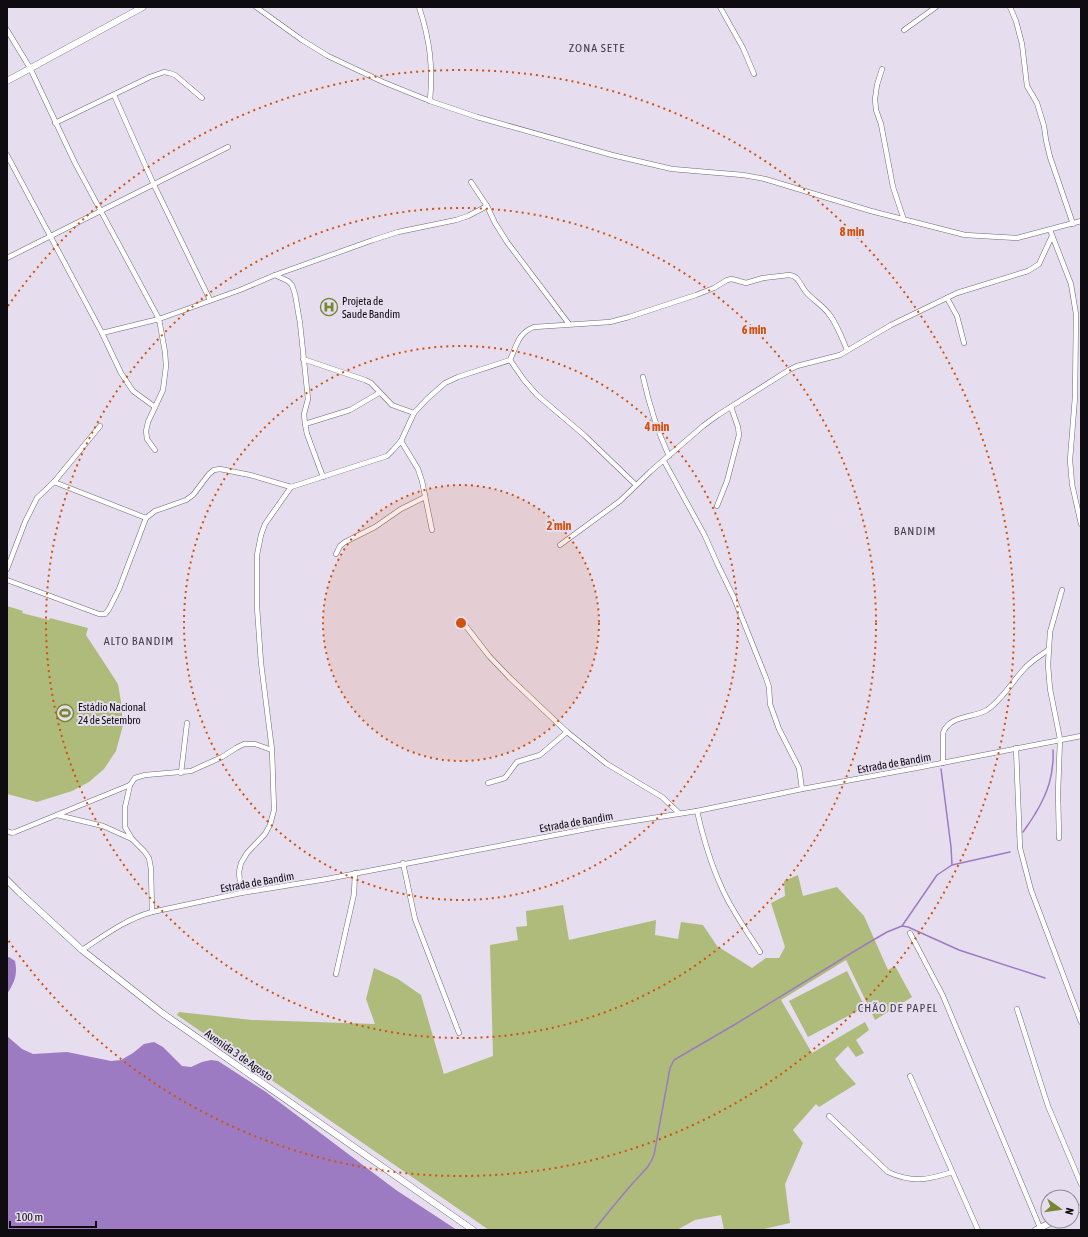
<svg xmlns="http://www.w3.org/2000/svg" width="1088" height="1237" font-family="'Asap Condensed',sans-serif">
	<style>
		.green { fill: #aebb7a }
		.water { fill: #9d7bc2 }
		.lines { fill: none; stroke-linecap: round; stroke-linejoin: round }
		.stream { stroke: #9d7bc2; stroke-width: 1.5 }
		.street-casing { stroke: #6e6876; stroke-width: 5.5 }
		.secondary-casing { stroke: #6e6876; stroke-width: 7 }
		.street { stroke: #fff; stroke-width: 4.5 }
		.secondary { stroke: #fff; stroke-width: 6 }
		.ring { fill: none; stroke: #d2510c; stroke-width: 2; stroke-dasharray: 2 4 }
		.labels { text-anchor: middle; dominant-baseline: central; stroke-width: 4; stroke-linejoin: round; paint-order: stroke }
		.poi-label { font-size: 11px; fill: #0e0c11; stroke: #e6deef; text-anchor: start }
		.street-label { font-size: 11px; fill: #0e0c11; stroke: #e6deef }
		.neighbourhood-label { font-size: 12px; letter-spacing: 1px; fill: #433d4a; stroke: #e6deef }
		.centre { fill: #d2510c; stroke: #e6deef; stroke-width: 2 }
		.ring-label { font-size: 12px; text-anchor: middle; font-weight: bold; fill: #d2510c; stroke: #e6deef; stroke-width: 4; stroke-linejoin: round; paint-order: stroke }
	</style>
	<rect width="100%" height="100%" fill="#e6deef"/>
	<g class="green">
		<polygon points="7,606 23,611 22,613 49,620 50,618 88,628 86,635 118,684 121,702 123,725 116,751 104,769 89,782 72,791 37,802 7,794"/>
		<polygon points="798,875 803,896 837,887 864,916 888,970 895,966 912,997 875,1020 846,960 781,1000 812,1053 865,1022 869,1030 856,1040 864,1053 856,1057 848,1046 835,1059 840,1066 856,1084 819,1107 816,1104 793,1130 803,1143 785,1184 790,1223 760,1230 724,1230 721,1215 695,1220 677,1230 489,1230 177,1015 179,1012 252,1020 375,1024 366,999 374,968 398,979 421,995 444,1074 493,1056 490,945 518,940 516,927 527,926 526,911 563,905 569,940 656,920 655,935 678,939 681,922 703,925 717,946 752,968 766,958 779,958 785,947 771,903 785,896 784,881"/>
		<polygon points="847,971 865,1007 808,1037 789,1001"/>
	</g>
	<g class="water">
		<path d="M9,957l6,4c3,14 -1,22 -8,33v-36z"/>
		<polygon points="7,1036 22,1049 33,1054 67,1052 111,1061 121,1060 133,1053 144,1044 154,1042 163,1047 182,1066 191,1067 202,1062 211,1060 218,1061 266,1092 396,1190 457,1230 7,1230"/>
	</g>
	<g class="lines">
		<g class="stream">
			<polyline points="941,769 951,847 952,865"/>
			<path d="M1023,832c4,-6 8,-11 12,-18 13,-21 19,-40 18,-64"/>
			<polyline points="902,926 908,927 959,950 1045,978"/>
			<path d="M594,1230c12,-15 25,-31 38,-46 9,-11 17,-15 22,-29l16,-87 4,-8 60,-35 129,-79 24,-14 15,-6 35,-51 15,-10 58,-13"/>
		</g>
		<g class="street-casing">
			<g id="street">
				<polyline points="256,7 302,40 328,56 383,82 430,101 477,117 612,155 672,169 743,175 765,179 871,211 965,235 1017,238 1081,221"/>
				<path d="M419,7c11,33 14,59 11,94"/>
				<polyline points="720,7 743,48 754,74"/>
				<polyline points="1010,7 1016,21 1022,44 1027,86 1037,103 1044,126 1046,140 1050,157 1073,224"/>
				<polyline points="7,30 30,68 75,163 159,319 165,352 166,366 163,390 148,422 146,431 147,439 155,450"/>
				<polyline points="904,30 936,7"/>
				<polyline points="882,69 877,85 875,99 876,110 881,124 893,187 904,220"/>
				<polyline points="114,95 154,185 210,300"/>
				<polyline points="55,123 150,77 164,72 169,73 175,75 202,98"/>
				<polyline points="7,155 102,333 121,373 133,391 155,407"/>
				<polyline points="471,182 487,206 495,223 507,242 569,324"/>
				<polyline points="1050,230 1071,284 1076,314 1075,397 1070,460 1072,484 1081,524"/>
				<polyline points="7,258 228,147"/>
				<polyline points="275,275 288,281 292,285 295,294 300,323 308,399 304,414 305,424 307,434 323,477"/>
				<polyline points="947,298 957,316 964,343"/>
				<polyline points="102,333 159,319 240,290 275,275 373,240 398,232 456,220 468,216 487,206"/>
				<polyline points="303,359 365,380 371,383 392,405 414,413"/>
				<polyline points="510,360 524,380 537,395 584,435 636,485"/>
				<path d="M643,377c6,27 14,53 26,79"/>
				<polyline points="305,424 350,410 379,393"/>
				<polyline points="401,441 418,469 422,481 432,530"/>
				<polyline points="664,461 705,536 717,563 734,598 766,678 769,687 770,704 779,729 799,768 802,789"/>
				<polyline points="54,482 146,518"/>
				<polyline points="717,506 727,481 739,435 738,427 731,407"/>
				<polyline points="560,545 620,501 651,471 703,426 718,415 789,370 797,366 840,355 891,325 957,293 1028,271 1039,264 1052,236"/>
				<polyline points="336,554 340,546 345,542 375,527 401,509 425,497"/>
				<polyline points="7,569 25,522 37,498 54,482 100,426"/>
				<polyline points="7,580 99,614 105,614 109,609 119,589 146,518 155,511 186,500 193,495 209,474 214,470 220,469 250,475 291,487"/>
				<polyline points="461,620 489,656 510,678 567,732 607,764 662,797 679,813"/>
				<polyline points="1016,748 1020,848 1031,890 1081,1022"/>
				<path d="M943,763v-30c6,-18 31,-15 44,-23 15,-10 25,-28 37,-41 7,-8 16,-13 24,-19"/>
				<polyline points="181,773 187,723"/>
				<polyline points="488,783 505,778 517,762 540,755 567,732"/>
				<path d="M697,811c6,26 13,51 24,75 10,24 26,45 39,66"/>
				<polyline points="57,815 103,826 132,839"/>
				<polyline points="7,831 12,833 15,832 130,785"/>
				<polyline points="1059,838 1058,792 1060,739 1050,689 1048,665 1050,632 1062,590"/>
				<polyline points="403,863 415,919 459,1033"/>
				<path d="M241,893l-2,-21 2,-9 6,-10 18,-19 5,-9 4,-15 -2,-60 -11,-87 -4,-56v-52l4,-20 4,-11 26,-37 96,-31 6,-6 8,-9 13,-28 13,-14 18,-16 13,-6 52,-17c7,-15 8,-27 24,-33l76,-5 19,-5 67,-22 18,-7 13,-8 5,-1 14,4 17,-5 26,-3c10,1 11,10 17,17 7,8 16,13 23,22 8,10 13,24 18,36"/>
				<polyline points="152,912 151,869 149,858 144,851 132,839 125,827 125,807 130,785 135,778 145,775 191,771 222,757 236,748 244,744 255,744 272,750"/>
				<polyline points="910,933 943,996 1041,1230"/>
				<path d="M82,950c23,-15 44,-31 70,-38l89,-19 86,-14 275,-53 95,-15 105,-22 114,-21 165,-32"/>
				<polyline points="336,974 354,894 355,873"/>
				<polyline points="1017,1009 1048,1106 1081,1184"/>
				<polyline points="910,1076 978,1230"/>
				<path d="M829,1116l59,56c24,11 40,8 64,0"/>
			</g>
		</g>
		<g class="secondary-casing">
			<g id="secondary">
				<polyline points="7,81 143,7"/>
				<polyline points="7,880 19,892 82,950 162,1013 473,1230"/>
				<polyline points="1072,1212 1081,1208"/>
				<polyline points="1036,1230 1054,1221"/>
			</g>
		</g>
		<use href="#street" class="street"/>
		<use href="#secondary" class="secondary"/>
	</g>
	<circle cx="461" cy="623" r="138" fill="#d2510c" fill-opacity=".12"/>
	<g class="ring">
		<circle cx="461" cy="623" r="138"/>
		<circle cx="461" cy="623" r="277"/>
		<circle cx="461" cy="623" r="415"/>
		<path d="M8 306A553 553 0 1 1 8 940"/>
	</g>
	<defs>
		<g id="hospital-ring" transform="scale(0.9)"><circle r="9.5" fill="#e6deef" stroke="#788532" stroke-width="1.5"/><path d="M-5-5h3v3.5h4V-5h3V5h-3V1.5h-4V5h-3Z" fill="#788532"/></g>
		<g id="stadium-ring" transform="scale(0.9)"><circle r="9.5" fill="#e6deef" stroke="#788532" stroke-width="1.5"/><path d="M0-5a6.5 5 0 1 0 0 10a6.5 5 0 1 0 0-10ZM-3.5-1.8h7v3.6h-7Z" fill="#788532"/></g>
	</defs>
	<g fill-rule="evenodd">
		<use href="#hospital-ring" x="329" y="307"/>
		<use href="#stadium-ring" x="65" y="713"/>
	</g>
	<g class="labels">
		<g class="poi-label">
			<text x="342" y="301">Projeta de<tspan x="342" dy="13">Saude Bandim</tspan></text>
			<text x="78" y="707">Estádio Nacional<tspan x="78" dy="13">24 de Setembro</tspan></text>
		</g>
		<g class="street-label">
			<text transform="translate(894 763) rotate(-10)">Estrada de Bandim</text>
			<text transform="translate(576 822) rotate(-10)">Estrada de Bandim</text>
			<text transform="translate(257 882) rotate(-10)">Estrada de Bandim</text>
			<text transform="translate(239 1055) rotate(35)">Avenida 3 de Agosto</text>
		</g>
		<g class="neighbourhood-label">
			<text x="597" y="48">ZONA SETE</text>
			<text x="915" y="531">BANDIM</text>
			<text x="139" y="641">ALTO BANDIM</text>
			<text x="898" y="1008">CHÃO DE PAPEL</text>
		</g>
	</g>
	<circle cx="461" cy="623" r="6" class="centre"/>
	<g class="ring-label">
		<text x="852" y="236">8 min</text>
		<text x="754" y="334">6 min</text>
		<text x="657" y="431">4 min</text>
		<text x="559" y="530">2 min</text>
	</g>
	<rect width="1088" height="1237" fill="none" stroke="#0e0c11" stroke-width="16"/>
	<g transform="translate(1060 1209) rotate(104)"><circle r="19" fill="#e6deef" stroke="#908a96"/>
	<path d="M0-3L7 15L0 10L-7 15Z" fill="#788532"/>
	<text y="-6" font-size="11" font-weight="bold" text-anchor="middle" fill="#0e0c11">N</text>
	</g>
	<path d="M10 1221v6h86v-6" fill="none" stroke="#0e0c11" stroke-width="2"/>
	<text x="16" y="1221" font-size="12" fill="#0e0c11" stroke="#e6deef" stroke-width="3" paint-order="stroke">100 m</text>
</svg>
